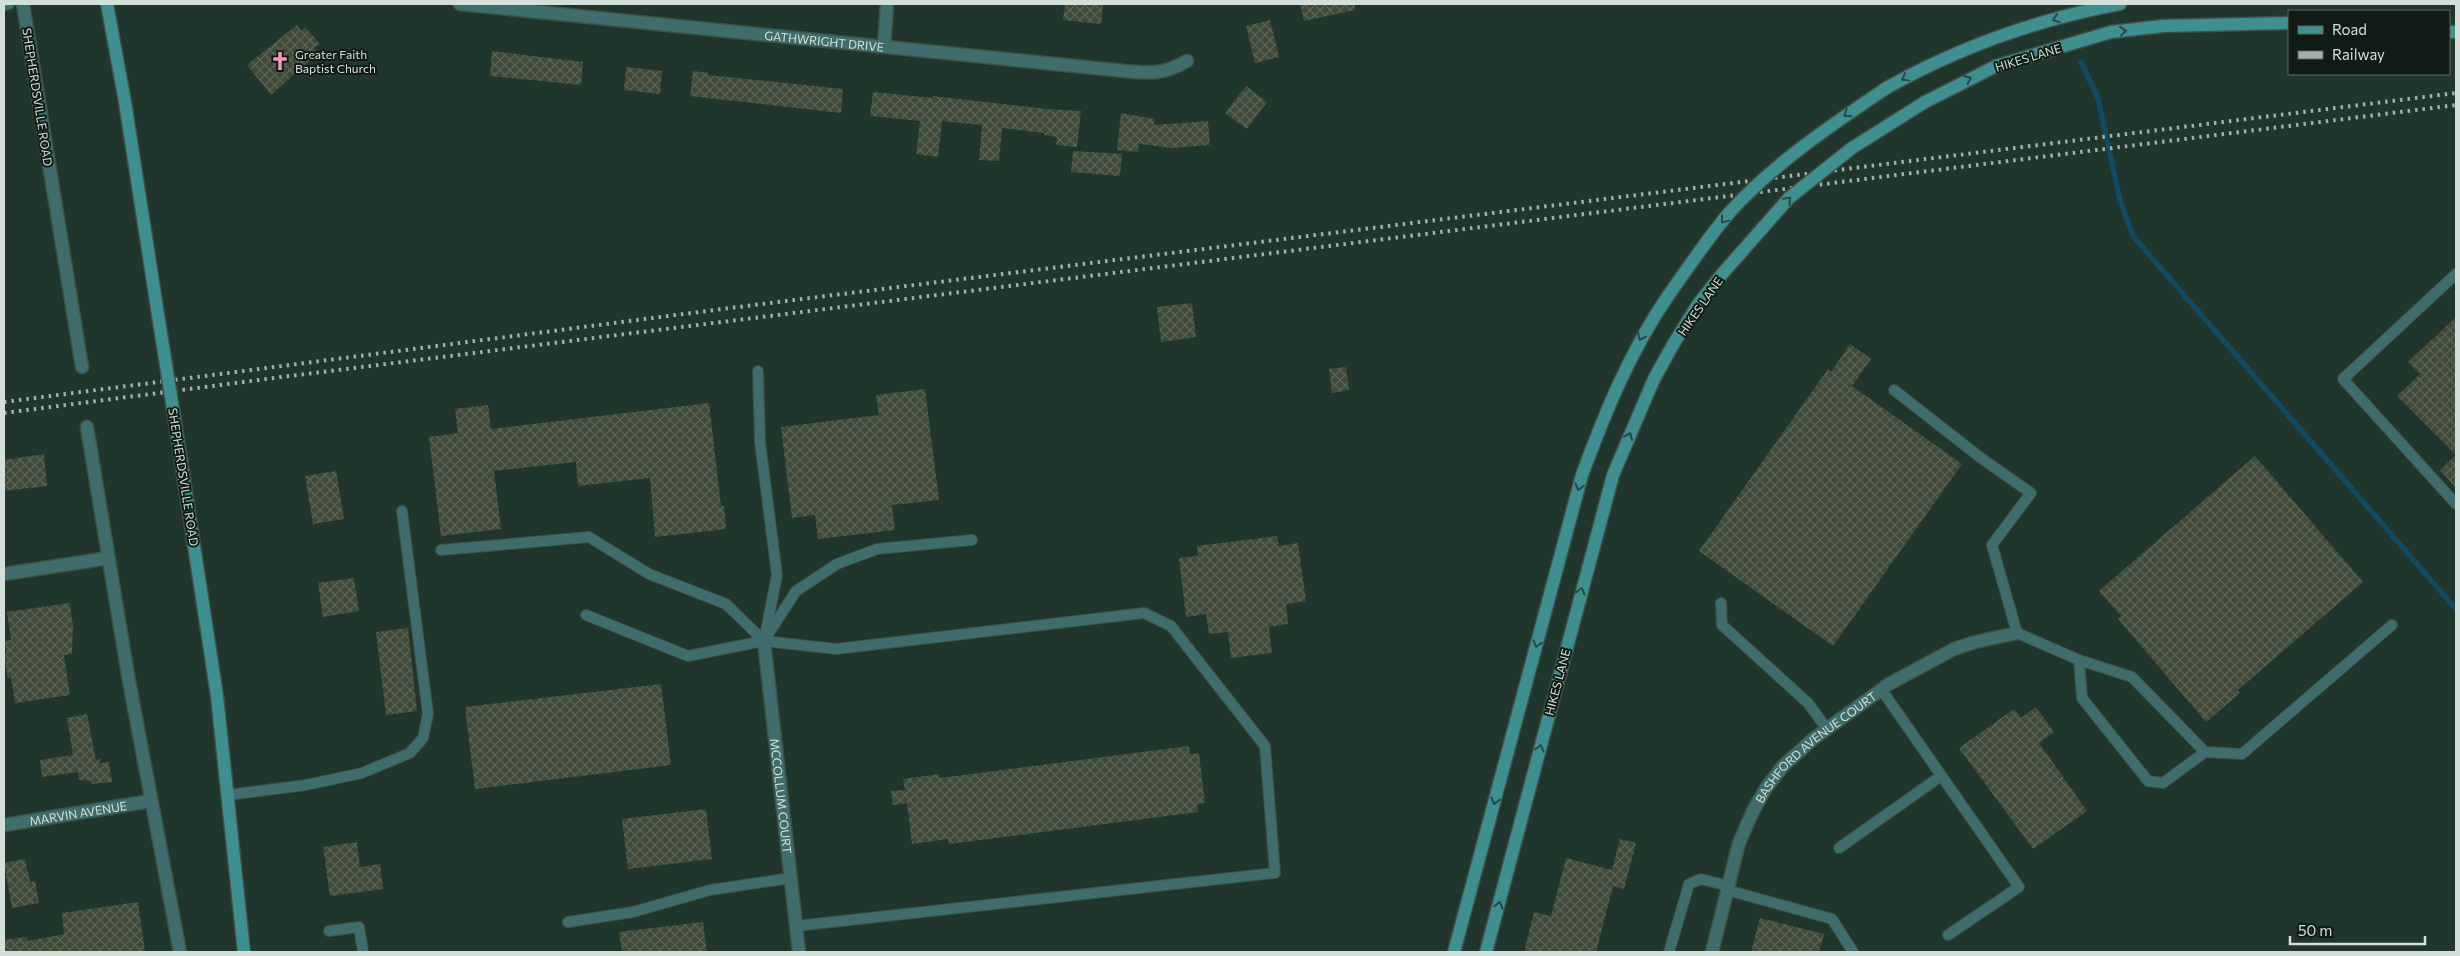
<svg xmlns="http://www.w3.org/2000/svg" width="2460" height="956" font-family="Commissioner,sans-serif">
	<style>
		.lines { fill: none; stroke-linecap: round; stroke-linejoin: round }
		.stream { stroke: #124a61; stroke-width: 5.5 }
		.building { fill: url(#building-cross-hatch) }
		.lane-casing { stroke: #3d5047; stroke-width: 12 }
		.street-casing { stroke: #3d5047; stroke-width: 15 }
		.secondary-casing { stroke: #3d5047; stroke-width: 15 }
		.lane { stroke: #3f6d6e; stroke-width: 10 }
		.street { stroke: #3f6d6e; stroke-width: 12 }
		.secondary { stroke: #408f90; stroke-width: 12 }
		.rail { stroke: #a1b1a9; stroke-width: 4; stroke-dasharray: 2.5 5; stroke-linecap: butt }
		.secondary-bridge-casing { stroke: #3d5047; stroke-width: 15; stroke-linecap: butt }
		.secondary-bridge { stroke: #408f90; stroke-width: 12 }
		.oneway { stroke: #244947 }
		.labels { text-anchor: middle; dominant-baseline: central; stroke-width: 4; stroke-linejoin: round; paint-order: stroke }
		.street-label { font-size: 12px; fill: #d3e0d9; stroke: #111b16 }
		.poi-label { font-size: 12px; fill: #d3e0d9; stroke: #111b16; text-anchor: start }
	</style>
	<defs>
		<pattern id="building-cross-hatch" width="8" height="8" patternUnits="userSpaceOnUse" patternTransform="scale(1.25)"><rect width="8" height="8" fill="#404a38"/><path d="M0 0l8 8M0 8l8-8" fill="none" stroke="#5b6454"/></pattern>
	</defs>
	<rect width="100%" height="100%" fill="#20352b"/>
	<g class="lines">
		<polyline class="stream" points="2081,62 2098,98 2120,200 2133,236 2456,609"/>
	</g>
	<g class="building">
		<polygon points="1065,4 1103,4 1101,24 1063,20"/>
		<polygon points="1300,4 1355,4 1355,10 1304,21"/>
		<polygon points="1270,20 1279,57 1255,63 1246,26"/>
		<polygon points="297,25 301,31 305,27 320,44 314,48 318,53 271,95 247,65"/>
		<polygon points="492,51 583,62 581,85 490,76"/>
		<polygon points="626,67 662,71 660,94 624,90"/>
		<polygon points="693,71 709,73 708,75 843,89 841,113 690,96"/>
		<polygon points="1246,86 1267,102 1247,129 1225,113"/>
		<polygon points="873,92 933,98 933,96 1047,109 1081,111 1077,147 1056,145 1057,137 1044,135 1044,133 1002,128 999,161 979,160 982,125 942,121 938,157 916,154 920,121 870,116"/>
		<polygon points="1121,113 1154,119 1154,125 1208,121 1210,145 1172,148 1139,144 1138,152 1117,150"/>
		<polygon points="1073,151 1122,154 1120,176 1071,172"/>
		<polygon points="1192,303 1196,337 1161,342 1157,307"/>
		<polygon points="2456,317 2456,488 2440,470 2456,455 2397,396 2420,374 2408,362"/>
		<polygon points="1850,344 1871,359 1852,386 1962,464 1833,646 1699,551 1828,369 1831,372"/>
		<polygon points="1346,367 1349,390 1332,393 1329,369"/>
		<polygon points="925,389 939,500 892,505 895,530 818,539 815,515 792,518 781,427 879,415 876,395"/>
		<polygon points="709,403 721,506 724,506 726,529 655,537 650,478 578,486 576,462 494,471 501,529 441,536 429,437 458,433 455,409 488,405 491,429"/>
		<polygon points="44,454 47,486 4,491 4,460"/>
		<polygon points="2255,456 2363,582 2238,690 2240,693 2206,722 2118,619 2121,616 2099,591"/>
		<polygon points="336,471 344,519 313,524 305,476"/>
		<polygon points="1277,536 1279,546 1298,543 1306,601 1286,604 1288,624 1269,627 1272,653 1231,658 1228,632 1209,634 1206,614 1186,617 1179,558 1198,556 1197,546"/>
		<polygon points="354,578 359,611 323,617 318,583"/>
		<polygon points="70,603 73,627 72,654 64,655 70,695 15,703 11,677 8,678 4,654 6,654 5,641 11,640 7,612"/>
		<polygon points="408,628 417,711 386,715 376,632"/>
		<polygon points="661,684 671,765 475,789 465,707"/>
		<polygon points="2036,707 2054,732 2039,743 2087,811 2033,849 1959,748 2014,709 2021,718"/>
		<polygon points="87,714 96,760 100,759 100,763 109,762 112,782 92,784 91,781 79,780 78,772 42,777 40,760 73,755 67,718"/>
		<polygon points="1189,746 1190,754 1199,753 1205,803 1197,804 1198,812 949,844 948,839 912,844 907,803 893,805 891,791 905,790 903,779 939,774 940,778"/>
		<polygon points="706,809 712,859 628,869 622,819"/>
		<polygon points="1620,839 1636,843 1624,889 1613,886 1596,952 1524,952 1534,912 1551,916 1566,858 1612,870"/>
		<polygon points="357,842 360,867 380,864 383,889 330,896 323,847"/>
		<polygon points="25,859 30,882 35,881 39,903 12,908 4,863"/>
		<polygon points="138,902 145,952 4,952 4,940 27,937 28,941 64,934 62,913"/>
		<polygon points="1760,918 1824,934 1819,952 1751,952"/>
		<polygon points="703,922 707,952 622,952 619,932"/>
	</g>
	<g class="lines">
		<g class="lane-casing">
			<g id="lane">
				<polyline points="4,5 9,4"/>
				<polyline points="2456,274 2343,379 2456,504"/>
				<polyline points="758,371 760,442 777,575 764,641"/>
				<polyline points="1894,390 1981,458 2031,493 1992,545 2017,633 2079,660 2132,677 2205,752 2242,754 2392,625"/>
				<polyline points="441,550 589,537 649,574 726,604 764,641"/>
				<polyline points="1721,603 1722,625 1808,703 1827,729"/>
				<polyline points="586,615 688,656 764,641 836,649 1144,613 1171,626 1265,746 1275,873 796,926"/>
				<polyline points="767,636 796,591 837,564 877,549 972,540"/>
				<polyline points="2079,660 2082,698 2148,781 2163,783 2205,752"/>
				<polyline points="1881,689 2019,887 1948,935"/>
				<polyline points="228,795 306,785 362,773 410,753 423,738 428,714 402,511"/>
				<polyline points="1839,848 1941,776"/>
				<polyline points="1727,890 1832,919 1853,952"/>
				<polyline points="568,922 633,912 710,890 791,878"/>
				<polyline points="329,931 359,927 363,952"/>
				<polyline points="1669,952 1689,884 1701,879 1728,886"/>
			</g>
		</g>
		<g class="street-casing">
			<g id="street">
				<polyline points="23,4 82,367"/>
				<path id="s1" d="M460,4l664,67c28,2 38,4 63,-10"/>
				<polyline points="884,46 887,4"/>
				<polyline points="87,427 129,681 180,952"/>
				<polyline points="4,574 109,558"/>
				<path id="s2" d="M764,641l35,311"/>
				<path id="s3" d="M4,825l147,-24"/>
				<path id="s4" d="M1712,952l27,-109 14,-32 13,-23 17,-22 30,-27 76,-55 65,-35 21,-7 42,-9"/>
			</g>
		</g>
		<g class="secondary-casing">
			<g id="secondary">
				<polyline points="107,4 125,102 159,321"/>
				<polyline points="2449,32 2456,32"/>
				<path d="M1888,87c72,-40 151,-68 232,-83"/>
				<polyline points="1925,102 1996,66 2111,32 2163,26 2289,23"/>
				<polyline points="179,447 217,696 244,952"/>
				<path d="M1454,952l128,-477c23,-62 48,-124 86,-179"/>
				<polyline points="1486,952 1613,475 1654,379 1674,343 1699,303"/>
			</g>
		</g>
		<use href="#lane" class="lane"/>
		<use href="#street" class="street"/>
		<use href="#secondary" class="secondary"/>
		<g class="rail">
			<polyline points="4,402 730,308 2456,93"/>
			<polyline points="4,413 274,378 2456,105"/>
		</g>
		<g class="secondary-bridge-casing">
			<g id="secondary-bridge">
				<path d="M1668,296c20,-28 39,-57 61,-83 45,-50 104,-89 159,-126"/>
				<polyline points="1699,303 1723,273 1789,198 1852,148 1925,102"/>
				<polyline points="159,321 179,447"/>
			</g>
		</g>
		<use href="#secondary-bridge" class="secondary-bridge"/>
	</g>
	<defs><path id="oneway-chevron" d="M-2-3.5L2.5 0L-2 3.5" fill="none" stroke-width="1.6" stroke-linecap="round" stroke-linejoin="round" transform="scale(1.25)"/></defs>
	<g class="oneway">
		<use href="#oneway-chevron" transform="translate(2056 19) rotate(162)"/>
		<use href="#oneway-chevron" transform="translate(2123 31) rotate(-7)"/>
		<use href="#oneway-chevron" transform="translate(1905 78) rotate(151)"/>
		<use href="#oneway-chevron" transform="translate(1968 79) rotate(-25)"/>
		<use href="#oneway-chevron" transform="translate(1847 114) rotate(146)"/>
		<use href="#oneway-chevron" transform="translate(1788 200) rotate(-45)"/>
		<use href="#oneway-chevron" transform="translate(1724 220) rotate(128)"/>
		<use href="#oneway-chevron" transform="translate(1641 337) rotate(116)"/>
		<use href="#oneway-chevron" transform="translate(1629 436) rotate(-68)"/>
		<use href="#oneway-chevron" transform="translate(1579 487) rotate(105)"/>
		<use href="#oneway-chevron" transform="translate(1581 591) rotate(-75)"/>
		<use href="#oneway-chevron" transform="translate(1537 644) rotate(105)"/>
		<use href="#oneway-chevron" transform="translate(1540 748) rotate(-75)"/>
		<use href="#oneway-chevron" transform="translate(1495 801) rotate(105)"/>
		<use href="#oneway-chevron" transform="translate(1499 905) rotate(-75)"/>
	</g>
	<defs>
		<g id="church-bare" transform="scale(1.5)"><path d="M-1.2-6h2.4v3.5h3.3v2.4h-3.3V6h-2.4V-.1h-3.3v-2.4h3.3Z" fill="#f09ab7" stroke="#111b16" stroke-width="2.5" paint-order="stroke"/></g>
	</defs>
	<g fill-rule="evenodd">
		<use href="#church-bare" x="280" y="61"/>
	</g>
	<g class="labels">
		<g class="street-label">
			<text stroke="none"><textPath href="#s1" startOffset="366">GATHWRIGHT DRIVE</textPath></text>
			<text transform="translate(2028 57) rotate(-17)">HIKES LANE</text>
			<text transform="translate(38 97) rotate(81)">SHEPHERDSVILLE ROAD</text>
			<text transform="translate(1700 306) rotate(-55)">HIKES LANE</text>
			<text transform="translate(184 477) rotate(81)">SHEPHERDSVILLE ROAD</text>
			<text transform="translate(1557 682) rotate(-75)">HIKES LANE</text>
			<text stroke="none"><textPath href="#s4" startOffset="238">BASHFORD AVENUE COURT</textPath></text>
			<text stroke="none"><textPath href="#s2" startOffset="156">MCCOLLUM COURT</textPath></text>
			<text stroke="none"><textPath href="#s3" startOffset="75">MARVIN AVENUE</textPath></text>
		</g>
		<g class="poi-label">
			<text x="295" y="54">Greater Faith<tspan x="295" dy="14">Baptist Church</tspan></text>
		</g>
	</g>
	<rect width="2460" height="956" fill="none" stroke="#d3e0d9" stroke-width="10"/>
	<rect x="2288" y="10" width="162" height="65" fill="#111b16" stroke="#5f6a64"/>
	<rect x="2298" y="26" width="25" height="8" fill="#408f90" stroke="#5f6a64"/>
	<text x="2332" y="35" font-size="15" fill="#d3e0d9">Road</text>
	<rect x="2298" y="51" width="25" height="8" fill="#a1b1a9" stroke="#5f6a64"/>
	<text x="2332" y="60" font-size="15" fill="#d3e0d9">Railway</text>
	<path d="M2290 936v8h135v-8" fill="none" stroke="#d3e0d9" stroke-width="2.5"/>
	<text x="2298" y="936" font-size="15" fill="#d3e0d9" stroke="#111b16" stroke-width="4" paint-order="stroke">50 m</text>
</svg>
